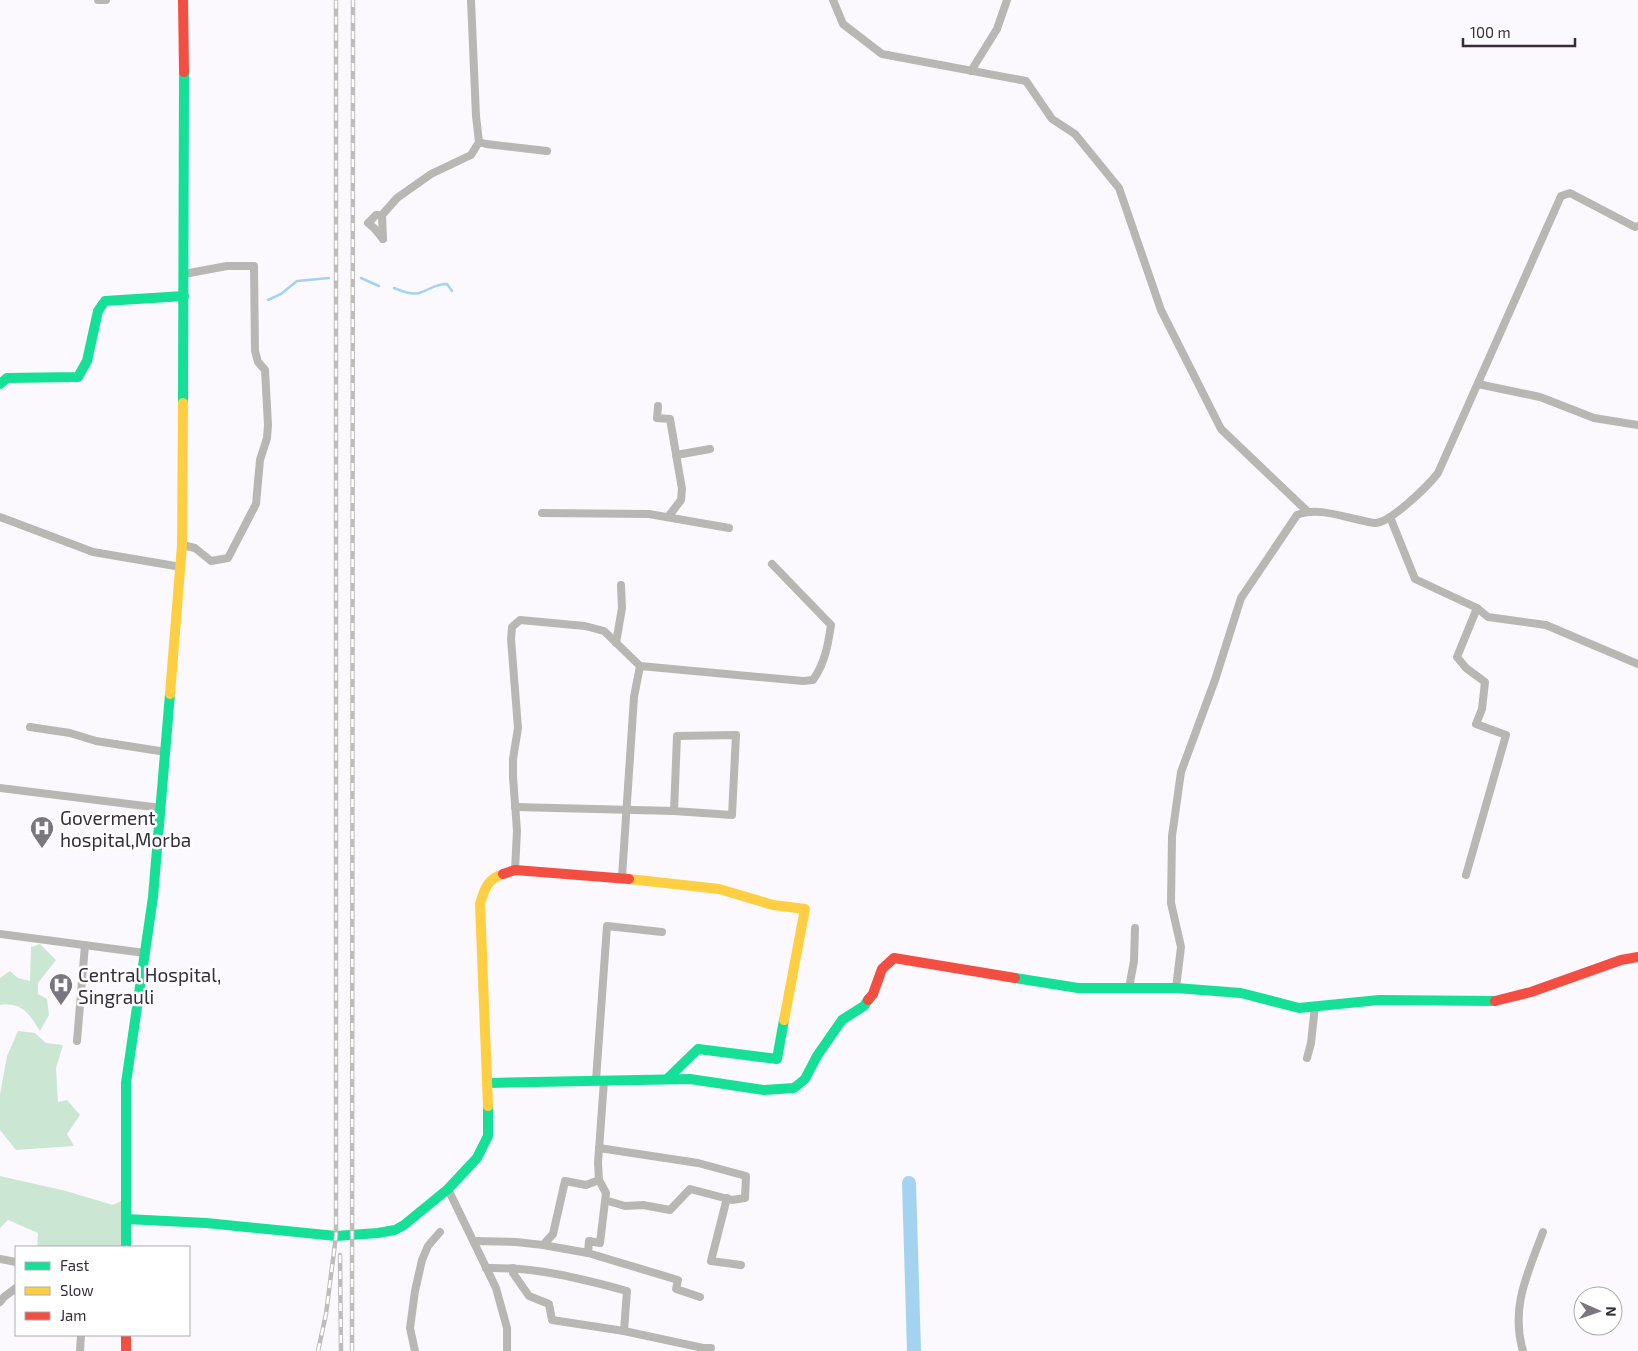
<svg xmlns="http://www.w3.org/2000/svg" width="1638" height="1351" font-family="'Exo 2',sans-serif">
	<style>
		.green { fill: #cbe7d4 }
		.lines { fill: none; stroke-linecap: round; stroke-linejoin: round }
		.stream { stroke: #a4d3f2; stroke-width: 2.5 }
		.river { stroke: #a4d3f2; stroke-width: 14 }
		.street { stroke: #b9b7b4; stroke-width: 8 }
		.fast { stroke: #16e098; stroke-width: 10 }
		.slow { stroke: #ffcf43; stroke-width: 10 }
		.jam { stroke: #f24e42; stroke-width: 10 }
		.rail-casing { stroke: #bfbdbc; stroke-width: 4.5 }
		.rail { stroke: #fff; stroke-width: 2.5; stroke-dasharray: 8; stroke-linecap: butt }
		.labels { text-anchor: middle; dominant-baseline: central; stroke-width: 5; stroke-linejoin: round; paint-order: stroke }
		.poi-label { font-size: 19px; fill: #352e39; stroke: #fff; text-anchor: start }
	</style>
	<rect width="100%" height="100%" fill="#fbf9fd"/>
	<g class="green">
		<path d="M40,944l16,16 -18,23v11l9,5 2,16 -9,16c-11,-17 -17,-29 -40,-26v-27l10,-7 8,7 12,3 1,-34z"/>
		<polygon points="18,1031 35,1033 46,1043 63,1045 56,1068 58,1102 67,1100 80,1115 67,1134 74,1146 16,1150 0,1130 0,1094 7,1056"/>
		<polygon points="0,1176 66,1191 113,1205 121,1201 121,1247 37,1247 38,1233 8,1220 0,1228"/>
	</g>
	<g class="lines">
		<g class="stream">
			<polyline points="361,278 379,286"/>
			<path d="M394,288c8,3 16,7 25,5 11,-3 15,-9 28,-9l5,7"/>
			<polyline points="268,300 281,294 297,281 329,278"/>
		</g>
		<polyline class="river" points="909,1183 914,1351"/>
		<g class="street">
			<polyline points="98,0 106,0"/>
			<polyline points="471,0 476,116 479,142 486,144 547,151"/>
			<polyline points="833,0 843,24 882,54 1026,81 1052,119 1075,134 1119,188 1161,310 1221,429 1307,511"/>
			<polyline points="971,71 997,29 1007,0"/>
			<polyline points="382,215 383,239"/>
			<polyline points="383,239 374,228 368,223 376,215 382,215 397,198 431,174 471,155 479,142"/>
			<polyline points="1478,384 1540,397 1594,418 1638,425"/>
			<polyline points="658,406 657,418 670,419 682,489 681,500 668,517"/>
			<polyline points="676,455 710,449"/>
			<polyline points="542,513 649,514 729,528"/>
			<polyline points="0,517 93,552 181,567"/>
			<polyline points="1390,517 1415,579 1477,608 1488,617 1546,625 1638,664"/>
			<polyline points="182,545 195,548 211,561 228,558 256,504 260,460 267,438 268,425 265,370 258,362 255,351 254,266 227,266 184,274"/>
			<polyline points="616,643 622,608 621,585"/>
			<polyline points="30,727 70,733 96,741 166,752"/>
			<polyline points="0,788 161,808"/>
			<polyline points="515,807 674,811 732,815 736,735 677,736 674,811"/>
			<path d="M515,870l2,-39 -4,-54v-18l5,-31 -7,-89 1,-12 8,-7 65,6 19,5 36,35 163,15 10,-1c12,-17 15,-35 18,-55l-59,-61"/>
			<polyline points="1466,875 1506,735 1476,724 1482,709 1485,682 1466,668 1457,657 1477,608"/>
			<polyline points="622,877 634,697 640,666"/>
			<polyline points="0,934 145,953"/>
			<polyline points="1129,988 1134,961 1135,928"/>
			<path d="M1176,988l5,-41 -10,-44 1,-67 9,-64 34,-92 26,-82 56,-83c19,-8 43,1 63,5 5,1 11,3 16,3 15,-1 52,-37 62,-50l123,-277 9,-3 65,34 3,-1"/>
			<polyline points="77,1041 85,945"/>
			<polyline points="1307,1058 1311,1043 1315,1006"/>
			<polyline points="596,1080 607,926 662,932"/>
			<polyline points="599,1148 698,1163 746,1176 745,1198 732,1200 690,1189 670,1210 643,1205 625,1206 608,1201"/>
			<polyline points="599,1180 586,1185 565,1181 553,1234 543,1245 588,1253 678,1280 676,1289 700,1297"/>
			<polyline points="448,1189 496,1288 507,1328 507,1351"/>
			<polyline points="727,1198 711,1261 741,1265"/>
			<polyline points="474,1241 516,1242 543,1245"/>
			<polyline points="588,1253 589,1241 600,1243 606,1193 599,1180 598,1163 604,1081"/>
			<polyline points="0,1259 16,1262"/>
			<path d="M486,1268c49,-1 94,10 141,23l-3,40"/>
			<polyline points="513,1268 513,1273 529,1296 549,1304 552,1320 624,1331 703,1348 711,1348"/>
			<polyline points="0,1302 4,1297 16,1288"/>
			<polyline points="80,1351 81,1335"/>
			<polyline points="415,1351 410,1328 415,1291 422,1260 428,1246 440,1232"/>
			<path d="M1523,1351c-13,-44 5,-78 20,-119"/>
		</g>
		<g class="fast">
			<polyline points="0,384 7,378 78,377 87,361 98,311 105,301 184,296"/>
			<polyline points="183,403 184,72"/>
			<polyline points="1015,978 1078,988 1176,988 1241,993 1299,1008 1379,1000 1495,1001"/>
			<polyline points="667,1079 698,1049 777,1059 784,1020"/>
			<polyline points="488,1083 690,1079 764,1090 794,1088 805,1079 817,1056 842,1020 864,1006 868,1000"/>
			<polyline points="126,1219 206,1223 336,1236 378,1233 395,1230 404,1225 448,1189 477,1158 488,1136 488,1106"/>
			<polyline points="126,1247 126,1083 153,897 170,694"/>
		</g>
		<g class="slow">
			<polyline points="170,694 182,545 183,403"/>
			<polyline points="629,879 719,889 773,905 805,909 784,1020"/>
			<path d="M488,1106l-8,-202c4,-14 8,-26 23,-30"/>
		</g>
		<g class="jam">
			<polyline points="183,0 184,72"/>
			<polyline points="503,874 515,870 629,879"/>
			<polyline points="868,1000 873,994 882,969 894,958 1015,978"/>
			<polyline points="1495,1001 1531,992 1621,960 1638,957"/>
			<polyline points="126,1335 126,1351"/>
		</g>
		<g class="rail-casing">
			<g id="rail">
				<polyline points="340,1255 341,1351"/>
				<polyline points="318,1351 326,1314 336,1236 336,0"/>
				<polyline points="352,1351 353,0"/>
			</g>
		</g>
		<use href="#rail" class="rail"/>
	</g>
	<defs>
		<g id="hospital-pin" transform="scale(1.25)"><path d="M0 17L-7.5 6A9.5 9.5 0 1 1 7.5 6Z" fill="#7a757e" stroke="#fff"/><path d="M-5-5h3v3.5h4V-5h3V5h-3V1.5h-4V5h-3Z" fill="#fff"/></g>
	</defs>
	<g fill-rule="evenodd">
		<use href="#hospital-pin" x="42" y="828"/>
		<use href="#hospital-pin" x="61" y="985"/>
	</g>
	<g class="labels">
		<g class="poi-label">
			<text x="60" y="817">Goverment<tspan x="60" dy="22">hospital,Morba</tspan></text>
			<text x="78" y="974">Central Hospital,<tspan x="78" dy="22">Singrauli</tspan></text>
		</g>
	</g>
	<rect x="15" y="1246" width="175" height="90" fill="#ffffff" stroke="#aeabb0"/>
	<rect x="25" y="1262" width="25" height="8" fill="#16e098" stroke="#aeabb0"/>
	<text x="60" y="1271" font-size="15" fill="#352e39">Fast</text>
	<rect x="25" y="1287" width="25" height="8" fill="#ffcf43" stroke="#aeabb0"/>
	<text x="60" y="1296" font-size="15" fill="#352e39">Slow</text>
	<rect x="25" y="1312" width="25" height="8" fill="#f24e42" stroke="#aeabb0"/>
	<text x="60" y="1321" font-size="15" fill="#352e39">Jam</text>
	<g transform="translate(1598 1311) rotate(92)"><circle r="24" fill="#ffffff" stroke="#aeabb0"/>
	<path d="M0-4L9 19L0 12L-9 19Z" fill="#7a757e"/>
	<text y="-8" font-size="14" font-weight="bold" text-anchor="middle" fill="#352e39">N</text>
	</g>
	<path d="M1463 38v8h112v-8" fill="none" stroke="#352e39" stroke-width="2.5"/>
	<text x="1470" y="38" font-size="15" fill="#352e39" stroke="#ffffff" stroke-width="4" paint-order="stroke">100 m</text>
</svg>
